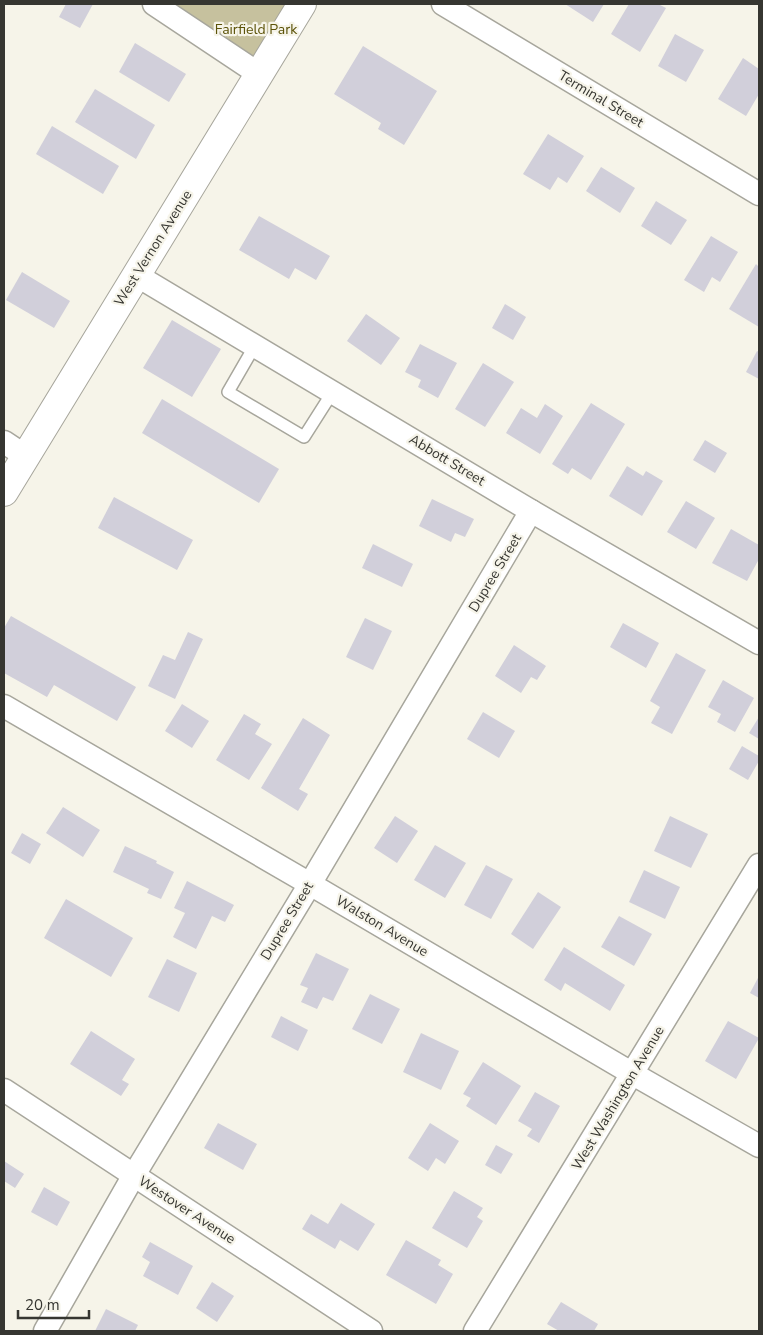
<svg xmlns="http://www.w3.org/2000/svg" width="763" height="1335" font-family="'Nunito Sans',sans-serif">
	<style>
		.green { fill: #c6c19e }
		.building { fill: #d1cfda }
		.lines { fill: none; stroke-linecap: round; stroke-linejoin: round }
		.lane-casing { stroke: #a7a69c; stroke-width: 14 }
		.street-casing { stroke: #a7a69c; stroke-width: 25 }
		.primary-casing { stroke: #a7a69c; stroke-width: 30 }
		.lane { stroke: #fff; stroke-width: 11 }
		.street { stroke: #fff; stroke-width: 22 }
		.primary { stroke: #fff; stroke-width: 28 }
		.labels { text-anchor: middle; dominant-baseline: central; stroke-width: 4.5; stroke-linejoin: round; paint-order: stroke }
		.park-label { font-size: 14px; fill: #5c5309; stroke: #f6f4e9 }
		.street-label { font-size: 14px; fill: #363631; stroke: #f6f4e9 }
	</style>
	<rect width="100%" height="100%" fill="#f6f4e9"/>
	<polygon class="green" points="172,4 303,4 264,66"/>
	<g class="building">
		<polygon points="66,4 93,4 80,28 59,17"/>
		<polygon points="565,4 604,4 593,22"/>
		<polygon points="629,4 658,4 666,8 640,52 611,34"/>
		<polygon points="675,34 704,50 686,82 658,66"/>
		<polygon points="135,43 186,74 169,102 119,72"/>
		<polygon points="363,46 437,91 404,145 378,129 381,123 334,94"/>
		<polygon points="743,58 759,69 759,94 746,116 718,99"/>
		<polygon points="95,89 155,125 136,159 75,122"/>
		<polygon points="52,126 119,166 103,194 36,154"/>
		<polygon points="548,134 584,156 567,183 558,177 550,190 523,174"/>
		<polygon points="601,167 635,188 620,213 586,191"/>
		<polygon points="656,201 687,220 671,245 641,226"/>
		<polygon points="259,216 330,256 316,280 295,268 289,279 239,250"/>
		<polygon points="711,236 738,252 720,282 712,277 704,292 684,280"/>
		<polygon points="756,264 759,267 759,327 729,309"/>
		<polygon points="22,272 70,301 54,328 6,300"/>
		<polygon points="505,304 526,317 513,340 492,328"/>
		<polygon points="366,314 400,338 381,365 347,341"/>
		<polygon points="172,320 221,349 192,397 143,368"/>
		<polygon points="420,344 457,363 438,398 418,387 421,380 405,372"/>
		<polygon points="757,351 759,352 759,379 746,372"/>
		<polygon points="483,363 514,382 485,427 455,409"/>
		<polygon points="162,399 279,469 259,503 142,433"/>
		<polygon points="591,403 625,424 591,480 572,468 568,474 552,464"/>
		<polygon points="545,404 563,416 540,454 506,433 521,408 537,418"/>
		<polygon points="705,440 727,453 715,473 693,460"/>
		<polygon points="627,466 643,476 646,471 663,481 642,516 609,496"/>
		<polygon points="114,497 193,540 177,570 98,528"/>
		<polygon points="432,499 474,519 465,537 455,533 451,542 419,526"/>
		<polygon points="686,501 715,518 696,549 667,532"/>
		<polygon points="731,529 759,545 759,559 747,581 712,563"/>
		<polygon points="373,544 413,564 402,587 362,568"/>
		<polygon points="11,616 136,687 117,721 54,685 47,697 4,673 4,628"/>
		<polygon points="365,618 392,631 373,670 346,657"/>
		<polygon points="623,623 659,643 646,668 610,647"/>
		<polygon points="188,632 203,639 175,699 148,686 163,655 175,660"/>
		<polygon points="514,645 546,666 537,680 531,677 521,693 495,676"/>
		<polygon points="676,653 706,670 672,734 651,723 660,707 650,701"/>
		<polygon points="723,680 754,698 735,732 717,722 721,714 708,707"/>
		<polygon points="182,704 209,721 192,748 165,731"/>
		<polygon points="483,712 515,731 499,758 467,739"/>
		<polygon points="244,714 261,724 255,734 272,744 249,780 216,760"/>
		<polygon points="759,717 759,739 749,733"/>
		<polygon points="303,718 330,735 299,789 308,794 298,811 261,788"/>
		<polygon points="742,746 759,756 759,761 748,780 729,769"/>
		<polygon points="63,807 100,830 83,857 46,833"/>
		<polygon points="395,816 418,831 397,863 374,848"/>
		<polygon points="670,816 708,834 691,868 654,851"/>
		<polygon points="22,833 41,844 30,864 11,853"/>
		<polygon points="435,845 466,863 445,898 414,880"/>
		<polygon points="125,846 157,861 156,863 174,872 161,899 147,893 149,889 113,872"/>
		<polygon points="486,865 513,879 491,919 464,905"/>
		<polygon points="644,870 680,887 665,919 629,902"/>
		<polygon points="187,881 234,905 225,922 212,916 196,949 173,937 185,913 174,908"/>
		<polygon points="538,892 561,907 533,949 511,934"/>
		<polygon points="66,899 133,938 111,977 44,938"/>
		<polygon points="619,916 652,934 634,966 601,947"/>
		<polygon points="564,947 625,985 610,1011 565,983 561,991 544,980"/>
		<polygon points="316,953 349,969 333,1001 323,997 317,1009 301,1002 308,988 300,985"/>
		<polygon points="167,959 197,973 179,1012 148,997"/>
		<polygon points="759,976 759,998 750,993"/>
		<polygon points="370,994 400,1009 382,1044 352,1029"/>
		<polygon points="281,1016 308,1030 298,1051 271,1037"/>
		<polygon points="728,1021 759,1038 736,1079 705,1061"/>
		<polygon points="91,1031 135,1059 122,1080 129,1084 121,1096 70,1064"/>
		<polygon points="421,1033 459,1051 441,1090 403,1072"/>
		<polygon points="483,1062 521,1086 496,1125 466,1106 471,1098 463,1094"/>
		<polygon points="535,1092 560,1106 539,1143 527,1136 532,1129 518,1121"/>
		<polygon points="218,1123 257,1144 243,1170 204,1148"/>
		<polygon points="430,1123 459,1141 445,1164 436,1158 428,1171 408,1158"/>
		<polygon points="496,1145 513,1154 501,1174 485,1165"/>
		<polygon points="4,1161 24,1174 15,1188 4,1181"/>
		<polygon points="44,1187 70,1202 57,1226 31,1212"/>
		<polygon points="454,1191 483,1208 477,1217 483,1221 467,1248 432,1228"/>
		<polygon points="341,1203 375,1224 358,1251 340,1240 335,1249 302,1229 311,1214 328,1224"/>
		<polygon points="406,1240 441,1260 438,1265 453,1274 436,1304 386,1275"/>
		<polygon points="150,1242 193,1266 178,1295 143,1276 150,1262 142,1257"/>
		<polygon points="212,1282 234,1296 217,1322 196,1308"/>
		<polygon points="561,1302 598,1324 594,1331 559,1331 547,1324"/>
		<polygon points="106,1309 138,1325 135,1331 95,1331"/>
	</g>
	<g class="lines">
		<g class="lane-casing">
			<polyline id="lane" points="254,347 228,392 304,437 332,393"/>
		</g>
		<g class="street-casing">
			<g id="street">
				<polyline points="154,4 259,74"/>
				<polyline points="443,4 759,194"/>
				<polyline points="136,275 531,511 759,643"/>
				<polyline points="4,442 25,456"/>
				<polyline points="4,706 310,884 633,1074 759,1146"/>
				<polyline points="4,1090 371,1331"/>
				<polyline points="45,1331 134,1175 310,884 531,511"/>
				<polyline points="475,1331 759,865"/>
			</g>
		</g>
		<g class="primary-casing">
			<polyline id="primary" points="4,492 302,4"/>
		</g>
		<use href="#lane" class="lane"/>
		<use href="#street" class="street"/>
		<use href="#primary" class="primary"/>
	</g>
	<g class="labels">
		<g class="park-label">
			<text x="256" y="29">Fairfield Park</text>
		</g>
		<g class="street-label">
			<text transform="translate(601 99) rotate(31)">Terminal Street</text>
			<text transform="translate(153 248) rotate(-58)">West Vernon Avenue</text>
			<text transform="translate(447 460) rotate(31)">Abbott Street</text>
			<text transform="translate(495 573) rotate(-59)">Dupree Street</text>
			<text transform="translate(287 921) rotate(-59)">Dupree Street</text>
			<text transform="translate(382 926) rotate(31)">Walston Avenue</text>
			<text transform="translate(618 1098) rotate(-59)">West Washington Avenue</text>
			<text transform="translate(187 1210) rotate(33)">Westover Avenue</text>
		</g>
	</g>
	<rect width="763" height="1335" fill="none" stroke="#363631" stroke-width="10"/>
	<path d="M18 1310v8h71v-8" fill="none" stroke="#363631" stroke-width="2.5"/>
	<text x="25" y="1310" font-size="15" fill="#363631" stroke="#f6f4e9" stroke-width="4" paint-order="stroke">20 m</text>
</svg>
